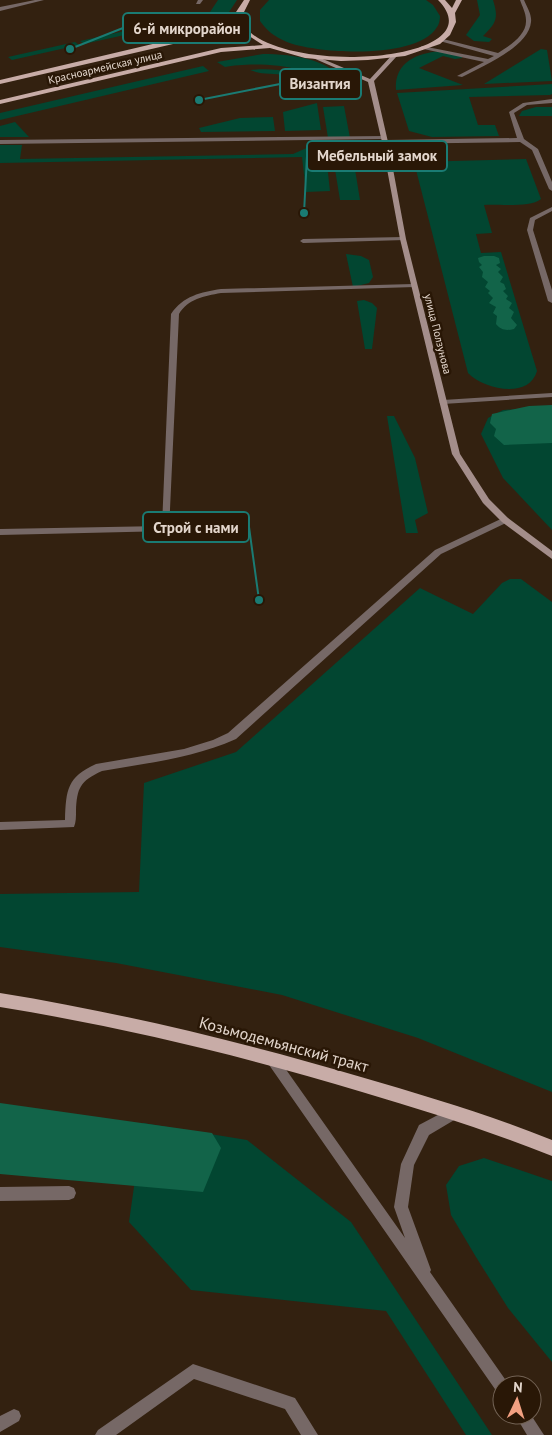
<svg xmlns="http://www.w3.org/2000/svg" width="552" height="1435" font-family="'PT Sans',sans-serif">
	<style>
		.green { fill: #024631 }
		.forest { fill: #126449 }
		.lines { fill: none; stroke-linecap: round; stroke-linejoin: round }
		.lane { fill: #766866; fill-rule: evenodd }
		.secondary { fill: #a48e8b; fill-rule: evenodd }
		.primary { fill: #c8aca7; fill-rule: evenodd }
		.labels { text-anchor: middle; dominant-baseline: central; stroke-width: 5; stroke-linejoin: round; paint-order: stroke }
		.far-street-label { font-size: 11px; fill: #e3d6cc; stroke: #291706 }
		.near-street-label { font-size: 16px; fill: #e3d6cc; stroke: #291706 }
		.leader { fill: none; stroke: #1a7b73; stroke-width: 2 }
		.callout-dot { fill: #1a7b73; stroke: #291706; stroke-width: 2 }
		.callout { fill: #291706; stroke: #1a7b73; stroke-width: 2 }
		.callout-label { font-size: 15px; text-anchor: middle; font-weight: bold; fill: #e3d6cc }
	</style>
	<rect width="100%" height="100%" fill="#332110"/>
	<g class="green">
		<polygon points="218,0 237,0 225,18 213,24 176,31 165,22 210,12"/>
		<path d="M269,0h157l7,5 7,11c0,3 -1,9 -3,11 -19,33 -120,27 -150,15 -12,-5 -20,-11 -27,-21v-11z"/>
		<path d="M477,0h16c6,19 3,23 -10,36l9,3 -3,3 -15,-1 -8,-6 14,-20z"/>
		<polygon points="152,25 156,28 84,44 80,41"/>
		<polygon points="75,42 79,45 12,60 8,57"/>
		<polygon points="541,49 547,50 552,81 484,84"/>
		<path d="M441,51l21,5v2l-7,1 -12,-3 -24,12 44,17 -67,5c-2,-28 21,-37 45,-39z"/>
		<path d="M263,54c29,0 76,5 85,37h-19c-12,-29 -79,-29 -104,-24l-8,-5z"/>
		<polygon points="203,66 209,71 0,120 0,113"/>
		<path d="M250,70c22,-2 46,0 65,12l3,8c-12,-4 -20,-12 -33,-15 -12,-2 -23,0 -35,-5z"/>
		<polygon points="552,84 552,94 550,95 469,97 478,125 495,125 499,136 432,137 409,131 397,93"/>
		<polygon points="317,103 321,130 285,131 283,112"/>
		<polygon points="344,106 350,138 328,138 323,107"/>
		<polygon points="536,107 552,107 552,116 519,116 522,111"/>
		<polygon points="273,117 275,131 201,132 199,128 240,118"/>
		<polygon points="15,122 29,137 0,137 0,126"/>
		<polygon points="0,145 22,145 20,159 293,154 311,146 325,146 330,191 306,192 302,157 0,163"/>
		<polygon points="332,151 352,151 360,200 340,200"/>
		<path d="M526,159l15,40c-11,9 -42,5 -57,6l8,28 -16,1 5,19 20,-1 36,119c-8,29 -54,18 -69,2l-54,-211z"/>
		<polygon points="346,254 361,256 369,260 373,277 369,283 353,287"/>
		<polygon points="364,300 372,303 377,308 372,349 365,349 357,301"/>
		<polygon points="552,407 552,530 503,478 481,434 488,418 503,410"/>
		<polygon points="387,416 394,416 415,458 428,513 415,520 418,533 406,533"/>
		<polygon points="510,579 521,579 552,602 552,1092 418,1038 282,995 116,963 0,947 0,894 139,892 144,783 236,752 420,588 473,614 502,583"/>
		<polygon points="143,1123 247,1140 351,1222 492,1435 466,1435 386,1311 191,1290 129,1222"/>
		<polygon points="484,1158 552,1181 552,1362 508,1308 476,1257 451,1215 446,1185 459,1166"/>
	</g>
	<g class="forest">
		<path d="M484,256h10l5,2 1,5 -4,2 5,4 -3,3 5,5 -3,5 4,2 2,5 -3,2 5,5 -2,3 6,4 -3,5 5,4 -3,6 6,7 -3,4c-8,2 -13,1 -18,-5l1,-8 -4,-3 3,-6 -7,-4 4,-5 -5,-5 2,-2 -5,-4 3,-5 -6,-5 1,-5 -4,-5 3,-2 -3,-3 -1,-4z"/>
		<polygon points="552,405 552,443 504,445 494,436 496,429 490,423 492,414 529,406"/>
		<polygon points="0,1103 212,1133 221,1148 203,1192 0,1174"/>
	</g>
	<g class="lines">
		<g class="lane">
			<polygon points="35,0 44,0 0,11 0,7"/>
			<polygon points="198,0 203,0 200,4 196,4"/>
			<path d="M520,0h4c3,7 8,15 7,22 -2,25 -50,45 -69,55l-5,-1 27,-14 -65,-14 3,-2 66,13 6,-3 -58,-16 3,-2 59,15c11,-7 29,-18 28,-33 0,-7 -4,-14 -6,-20z"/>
			<polygon points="552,99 552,103 527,105 514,113 524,139 538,149 552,182 552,191 549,189 532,150 520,142 385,144 382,142 385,140 517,138 509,112 523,103"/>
			<polygon points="386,136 386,138 384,139 0,144 0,140"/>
			<polygon points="552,207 552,211 535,220 533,230 552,290 552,303 548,301 527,230 530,218"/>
			<polygon points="403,237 405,238 405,240 303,243 300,241 303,239"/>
			<path d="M413,284l3,2 -1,1 -194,6c-17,3 -33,6 -42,21l-10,217 -169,4v-6l162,-3 9,-212c12,-18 30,-22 50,-25z"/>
			<polygon points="552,393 552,397 443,404 439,402 443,400"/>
			<path d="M505,517l3,1 1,2 -1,2 -67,32 -205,185c-43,19 -88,24 -134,32 -22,10 -25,17 -26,40 0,6 0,11 -2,16l-74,3v-8l65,-2c1,-30 2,-43 31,-56l88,-15 29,-9 15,-7 207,-183z"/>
			<polygon points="271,1052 275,1054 405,1238 394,1207 401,1164 419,1125 451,1108 456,1106 461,1108 462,1112 461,1116 429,1135 414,1165 408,1207 431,1270 430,1272 507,1382 509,1385 502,1385 502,1394 497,1392 267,1062 265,1058 267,1054"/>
			<polygon points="69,1186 74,1188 76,1193 74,1198 69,1200 0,1201 0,1187"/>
			<polygon points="193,1364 295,1398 318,1435 301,1435 285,1409 194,1379 116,1435 95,1435 98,1430"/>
			<polygon points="14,1409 19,1411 21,1416 19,1421 0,1432 0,1416"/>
			<polygon points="515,1415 531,1415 544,1435 527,1435"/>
		</g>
		<polygon class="secondary" points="392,55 397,56 374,81 388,142 406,239 460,454 489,499 508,518 552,551 552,559 502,522 483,503 452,454 400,239 382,142 368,82 313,58 318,57 370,79"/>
		<g class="primary">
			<path d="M244,0h6l-7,14 2,13c40,50 254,35 193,-27h7l7,8 4,-8h6l-7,13 1,9 -6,13 -10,9 -35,12 -37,4 -27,1 -36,-3 -35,-10 -49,4 -221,52v-4l221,-52 42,-3 -20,-13 -6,-11 -15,10 -23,7 -199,46v-4l212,-50 20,-12z"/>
			<path d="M0,993c123,20 242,49 361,84 65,19 129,38 191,63v16c-62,-25 -126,-45 -190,-64 -119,-36 -239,-65 -362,-85z"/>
		</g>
	</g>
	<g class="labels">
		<g class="far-street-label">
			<text transform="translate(105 67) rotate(-13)">Красноармейская улица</text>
			<text transform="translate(438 334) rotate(76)">улица Ползунова</text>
		</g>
		<g class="near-street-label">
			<text transform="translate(284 1044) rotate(15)">Козьмодемьянский тракт</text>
		</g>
	</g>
	<path class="leader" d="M70 49L123 28M199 100L280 84M304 213L307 156M259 600L249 527"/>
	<g class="callout-dot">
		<circle cx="70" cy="49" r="5"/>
		<circle cx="199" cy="100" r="5"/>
		<circle cx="304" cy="213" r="5"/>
		<circle cx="259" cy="600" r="5"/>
	</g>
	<g class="callout">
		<rect x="123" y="13" width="127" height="30" rx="5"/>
		<rect x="280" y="69" width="81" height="30" rx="5"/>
		<rect x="307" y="141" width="140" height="30" rx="5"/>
		<rect x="143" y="512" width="106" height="30" rx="5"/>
	</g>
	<g class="callout-label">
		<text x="187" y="34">6-й микрорайон</text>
		<text x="320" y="89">Византия</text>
		<text x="377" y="161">Мебельный замок</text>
		<text x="196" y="533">Строй с нами</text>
	</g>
	<g transform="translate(517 1400) rotate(4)"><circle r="24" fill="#291706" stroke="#736355"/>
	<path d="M0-4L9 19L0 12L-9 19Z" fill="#f2a081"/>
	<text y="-8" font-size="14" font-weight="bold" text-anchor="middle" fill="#e3d6cc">N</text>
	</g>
</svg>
